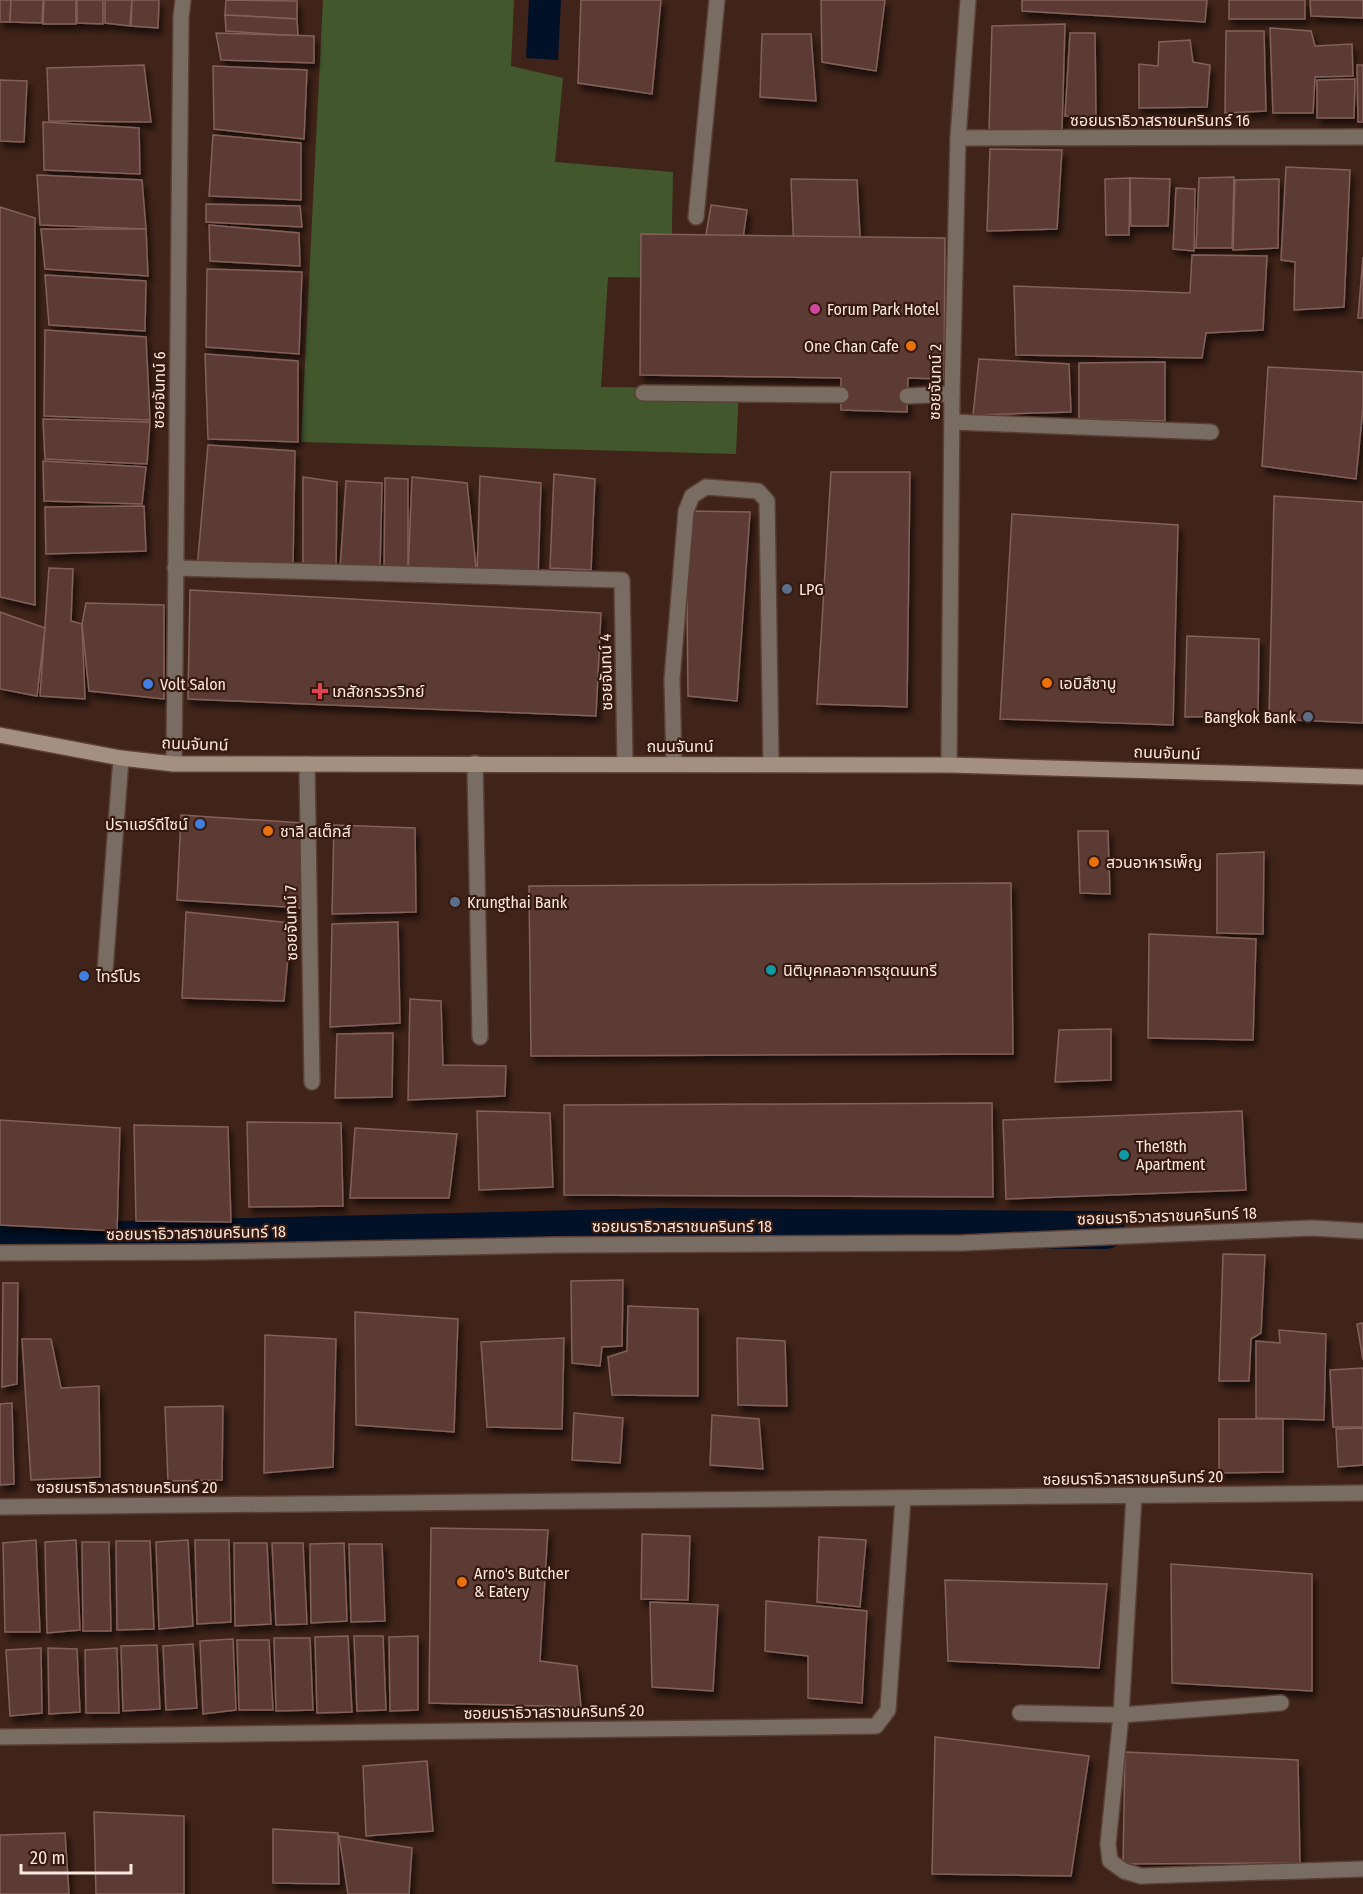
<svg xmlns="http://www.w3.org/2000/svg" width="1363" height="1894" font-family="'Fira Sans Condensed','Noto Sans Thai',sans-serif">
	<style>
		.green { fill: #43572d }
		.water { fill: #001128 }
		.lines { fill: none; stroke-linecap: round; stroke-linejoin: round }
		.canal { stroke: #001128; stroke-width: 38 }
		.building { fill: #5b3a34; stroke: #84605a; stroke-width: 1.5; filter: url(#shadow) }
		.service-casing { stroke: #5b3f35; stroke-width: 18 }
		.minor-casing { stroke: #5b3f35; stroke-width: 18 }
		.secondary-casing { stroke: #5b3f35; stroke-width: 18 }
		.service { stroke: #796c63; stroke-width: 15 }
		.minor { stroke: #796c63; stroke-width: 15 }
		.secondary { stroke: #a49080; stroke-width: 15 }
		.hotel-dot { fill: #d1479c; stroke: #361a0f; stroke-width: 2 }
		.food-dot { fill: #e8710a; stroke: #361a0f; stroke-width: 2 }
		.service-dot { fill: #5c6f8a; stroke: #361a0f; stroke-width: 2 }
		.shop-dot { fill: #3f7fe0; stroke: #361a0f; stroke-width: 2 }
		.health-dot { fill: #e0444e; stroke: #361a0f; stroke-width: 2 }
		.culture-dot { fill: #0f9aa8; stroke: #361a0f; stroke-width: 2 }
		.labels { text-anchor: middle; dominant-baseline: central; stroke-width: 4.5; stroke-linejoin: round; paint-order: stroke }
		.street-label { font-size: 16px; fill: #fce8e0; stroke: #361a0f }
		.poi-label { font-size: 16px; fill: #fce8e0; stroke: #361a0f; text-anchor: start }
	</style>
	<defs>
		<filter id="shadow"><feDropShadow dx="3.5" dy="6" stdDeviation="3" flood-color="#0009"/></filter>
	</defs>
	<rect width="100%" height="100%" fill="#412419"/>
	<polygon class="green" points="323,0 514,0 511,66 563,78 555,162 673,172 671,278 608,277 601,387 739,388 736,454 301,442"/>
	<polygon class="water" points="529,0 561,0 558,60 526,58"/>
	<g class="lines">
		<polyline class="canal" points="0,1243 662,1227 1106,1230"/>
	</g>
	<g class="building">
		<polygon points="0,0 11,0 10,22 0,22"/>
		<polygon points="11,0 43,0 42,23 10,22"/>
		<polygon points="44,0 76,0 76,24 43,24"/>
		<polygon points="77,0 103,0 103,24 77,23"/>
		<polygon points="105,0 132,0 130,26 105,23"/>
		<polygon points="132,0 159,0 158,28 131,26"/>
		<polygon points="226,0 297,1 297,19 225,15"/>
		<polygon points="581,0 661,0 652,94 578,83"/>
		<polygon points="821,0 885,0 876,71 822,62"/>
		<polygon points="1022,0 1207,0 1205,22 1022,11"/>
		<rect x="1229" y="0" width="76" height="19"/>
		<polygon points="1310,0 1363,0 1363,18 1311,16"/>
		<polygon points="225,15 297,19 298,36 226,31"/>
		<polygon points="1065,24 1062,131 989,131 992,26"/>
		<polygon points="1270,28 1311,31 1315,46 1352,44 1353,76 1315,77 1313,113 1273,113"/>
		<polygon points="1226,31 1264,31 1266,111 1225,113"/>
		<polygon points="216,33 314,36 314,63 221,60"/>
		<polygon points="1070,33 1095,33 1096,117 1065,116"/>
		<polygon points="762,34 811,34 816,101 760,97"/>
		<polygon points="1190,40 1193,62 1210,65 1207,107 1139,108 1139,64 1158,66 1159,42"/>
		<polygon points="144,65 151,122 49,121 47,68"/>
		<polygon points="1357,65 1363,65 1363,122 1358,122"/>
		<polygon points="213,66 307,70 304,139 214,129"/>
		<polygon points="1355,79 1354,118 1317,118 1317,80"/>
		<polygon points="0,80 27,81 24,142 0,141"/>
		<polygon points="43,122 139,128 140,174 44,170"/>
		<polygon points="213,135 301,143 301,200 209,196"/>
		<polygon points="990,149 1062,150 1057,229 987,231"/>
		<polygon points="1286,167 1350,170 1344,307 1294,310 1295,262 1281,260"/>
		<polygon points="37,175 142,180 146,229 40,225"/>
		<polygon points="1234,177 1232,248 1196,248 1199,178"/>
		<polygon points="1130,178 1170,179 1168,226 1131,226"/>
		<polygon points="1130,178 1129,235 1106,235 1105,179"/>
		<polygon points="791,179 857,180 861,254 794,254"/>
		<polygon points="1279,179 1278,248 1233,250 1235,180"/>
		<polygon points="1176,188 1195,189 1194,251 1173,249"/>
		<polygon points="206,204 300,206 302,227 206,222"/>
		<polygon points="711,205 747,210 742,246 704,247"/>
		<polygon points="0,207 35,218 35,605 0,597"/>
		<polygon points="209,225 299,233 300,266 210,261"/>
		<polygon points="41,229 146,229 148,276 45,269"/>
		<polygon points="641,234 945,238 944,379 908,378 907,412 841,410 841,378 640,375"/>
		<polygon points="1192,255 1267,256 1263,330 1206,333 1202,358 1016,355 1014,286 1190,293"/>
		<polygon points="1363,257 1363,318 1358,318"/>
		<polygon points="207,269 302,272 299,354 206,347"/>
		<polygon points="45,275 146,281 145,331 49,325"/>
		<polygon points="45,330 146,337 150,420 44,416"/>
		<polygon points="205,354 298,361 298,442 208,439"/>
		<polygon points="979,359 1069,364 1071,412 973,415"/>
		<polygon points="1165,362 1165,421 1079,419 1079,363"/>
		<polygon points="1268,367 1363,372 1363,408 1356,479 1262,466"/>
		<polygon points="43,419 150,422 147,464 45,459"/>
		<polygon points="208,445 295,451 293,564 197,569"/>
		<polygon points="43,461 146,467 142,504 44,501"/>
		<polygon points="831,472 910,472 907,707 817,704"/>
		<polygon points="554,474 595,479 591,570 550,568"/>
		<polygon points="480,476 541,483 538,578 477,576"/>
		<polygon points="303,477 337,482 336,573 303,569"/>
		<polygon points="412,477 467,483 477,576 408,574"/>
		<polygon points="385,478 408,479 408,574 384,574"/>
		<polygon points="346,481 382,483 380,569 340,569"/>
		<polygon points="1274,496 1363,502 1363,723 1269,719"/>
		<polygon points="144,506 146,551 46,554 45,507"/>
		<polygon points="686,511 750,512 737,701 688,696"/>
		<polygon points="1012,514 1178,525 1173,725 1000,719"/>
		<polygon points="49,568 73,569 71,621 82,624 85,699 40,696"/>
		<polygon points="190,590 601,613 596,716 188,699"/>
		<polygon points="86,603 164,605 164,699 89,691 82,624"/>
		<polygon points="0,612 45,628 37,696 0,689"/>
		<polygon points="1187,636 1259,639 1258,716 1185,717"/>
		<polygon points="181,815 303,823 301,908 177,900"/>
		<polygon points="334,825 415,828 416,912 332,914"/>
		<polygon points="1078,831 1108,831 1110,894 1080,893"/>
		<polygon points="1264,852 1263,934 1217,933 1217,854"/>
		<polygon points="1011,883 1013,1054 531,1056 529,886"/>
		<polygon points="186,912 291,923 284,1001 182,998"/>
		<polygon points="398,922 400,1023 330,1027 332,924"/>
		<polygon points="1149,934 1256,939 1253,1040 1148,1038"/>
		<polygon points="410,999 441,1001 443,1065 506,1066 505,1096 408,1100"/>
		<polygon points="1111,1029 1111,1080 1055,1082 1059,1030"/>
		<polygon points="393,1033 392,1097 335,1098 337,1034"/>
		<polygon points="992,1103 993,1197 564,1195 564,1105"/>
		<polygon points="477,1111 550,1113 553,1187 479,1190"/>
		<polygon points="1242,1111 1246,1190 1006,1199 1003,1120"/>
		<polygon points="0,1120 120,1128 117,1231 0,1225"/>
		<polygon points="247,1122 341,1123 343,1206 249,1207"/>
		<polygon points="134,1125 228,1127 231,1222 136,1221"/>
		<polygon points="355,1128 457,1134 449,1198 350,1198"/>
		<polygon points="1223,1254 1265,1255 1261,1333 1251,1339 1249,1381 1219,1381"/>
		<polygon points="623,1280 622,1346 602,1347 600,1366 572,1363 571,1281"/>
		<polygon points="3,1283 18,1283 17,1384 2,1387"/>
		<polygon points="628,1306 698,1309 698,1396 612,1395 608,1357 627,1351"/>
		<polygon points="355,1312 458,1319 454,1432 356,1425"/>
		<polygon points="1363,1323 1363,1360 1357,1324"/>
		<polygon points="1279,1330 1326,1334 1324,1420 1256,1418 1256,1341 1280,1343"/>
		<polygon points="265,1335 336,1339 333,1467 264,1473"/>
		<polygon points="564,1338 562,1429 487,1427 481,1342"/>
		<polygon points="737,1338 785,1341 787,1406 738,1405"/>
		<polygon points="22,1339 51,1339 61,1388 99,1386 100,1477 31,1480"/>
		<polygon points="1363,1368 1363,1427 1333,1427 1330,1370"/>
		<polygon points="12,1403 14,1484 0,1485 0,1404"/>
		<polygon points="223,1406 222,1480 168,1481 165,1407"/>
		<polygon points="574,1413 623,1418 620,1463 572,1460"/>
		<polygon points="712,1415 759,1419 763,1469 710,1465"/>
		<polygon points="1219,1419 1283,1419 1283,1472 1219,1473"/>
		<polygon points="1363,1428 1363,1465 1338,1467 1336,1429"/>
		<polygon points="431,1528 548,1530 540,1661 577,1666 581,1707 429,1703"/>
		<polygon points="642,1534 690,1536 688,1600 641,1599"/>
		<polygon points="819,1537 866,1540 860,1607 817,1602"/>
		<polygon points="36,1540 40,1632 5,1632 3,1543"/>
		<polygon points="76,1540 80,1630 47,1633 45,1542"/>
		<polygon points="188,1540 193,1626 159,1629 156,1542"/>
		<polygon points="195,1540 229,1540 231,1622 197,1624"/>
		<polygon points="116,1541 150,1541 154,1629 117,1630"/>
		<polygon points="82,1542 109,1542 111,1631 83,1631"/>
		<polygon points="234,1543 267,1543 271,1624 235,1626"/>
		<polygon points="272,1543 303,1543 307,1624 276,1625"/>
		<polygon points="344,1543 347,1621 311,1623 310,1544"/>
		<polygon points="349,1544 382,1544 385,1621 351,1622"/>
		<polygon points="1171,1564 1312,1574 1312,1691 1172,1683"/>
		<polygon points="945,1580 1107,1584 1099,1668 948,1661"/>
		<polygon points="766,1601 867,1611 862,1703 808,1698 808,1656 765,1651"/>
		<polygon points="650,1602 718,1605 713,1691 652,1687"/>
		<polygon points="348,1636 352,1712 317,1713 315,1637"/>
		<polygon points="354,1636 383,1636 386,1710 357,1711"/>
		<polygon points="418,1636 418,1710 390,1711 389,1637"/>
		<polygon points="274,1638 310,1638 313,1710 276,1711"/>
		<polygon points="233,1639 236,1710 203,1714 200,1641"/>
		<polygon points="237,1640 269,1640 273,1710 239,1710"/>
		<polygon points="193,1644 197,1708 166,1710 163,1646"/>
		<polygon points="157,1645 160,1709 123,1711 121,1646"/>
		<polygon points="41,1648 42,1713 10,1716 6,1650"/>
		<polygon points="48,1648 77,1649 80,1712 49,1714"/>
		<polygon points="117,1648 119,1713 86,1713 85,1650"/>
		<polygon points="935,1737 1089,1756 1071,1876 932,1874"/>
		<polygon points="1125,1752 1298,1760 1300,1863 1123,1864"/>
		<polygon points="427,1761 433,1831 366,1836 363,1766"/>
		<polygon points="94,1812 184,1816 184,1894 96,1894"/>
		<polygon points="273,1829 338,1833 339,1884 273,1883"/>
		<polygon points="65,1833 69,1894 0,1894 0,1835"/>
		<polygon points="339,1836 412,1848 409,1894 348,1894"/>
	</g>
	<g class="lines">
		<g class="service-casing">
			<g id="service">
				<polyline points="696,217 717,0"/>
				<polyline points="643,393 841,395"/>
				<polyline points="907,396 952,394"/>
				<polyline points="475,763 480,1037"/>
				<polyline points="674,764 672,679 686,511 692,496 706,487 758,491 767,501 771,764"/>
				<polyline points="105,971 121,758"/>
				<polyline points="1134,1496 1121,1715 1281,1703"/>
				<polyline points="1020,1713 1121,1715 1108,1844 1110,1861 1124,1871 1141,1876 1363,1869"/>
			</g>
		</g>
		<g class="minor-casing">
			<g id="minor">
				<polyline points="958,138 1363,137"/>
				<polyline points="952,422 1211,432"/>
				<polyline points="175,568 622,580 625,764"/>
				<polyline points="174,764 181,17 183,0"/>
				<polyline points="307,764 312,1082"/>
				<polyline points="949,765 952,394 958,138 968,0"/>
				<polyline points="0,1253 201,1252 557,1245 962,1243 1312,1228 1363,1231"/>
				<polyline points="0,1507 1363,1493"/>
				<polyline points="0,1737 876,1726 888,1710 903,1499"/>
			</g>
		</g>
		<g class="secondary-casing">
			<polyline id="secondary" points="0,735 121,758 174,764 949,765 1363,777"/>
		</g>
		<use href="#service" class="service"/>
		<use href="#minor" class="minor"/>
		<use href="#secondary" class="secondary"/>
	</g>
	<circle class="hotel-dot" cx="815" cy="309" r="6"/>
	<g class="food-dot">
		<circle cx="911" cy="346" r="6"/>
		<circle cx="1047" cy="683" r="6"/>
		<circle cx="268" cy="831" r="6"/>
		<circle cx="1094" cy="862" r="6"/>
		<circle cx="462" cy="1582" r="6"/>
	</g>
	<g class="service-dot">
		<circle cx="787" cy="589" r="6"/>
		<circle cx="1308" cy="717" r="6"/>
		<circle cx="455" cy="902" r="6"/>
	</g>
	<g class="shop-dot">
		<circle cx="148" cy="684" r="6"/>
		<circle cx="200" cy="824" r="6"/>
		<circle cx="84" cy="976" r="6"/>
	</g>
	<path class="health-dot" d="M317 682h6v6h6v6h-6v6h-6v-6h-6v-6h6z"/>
	<g class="culture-dot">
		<circle cx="771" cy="970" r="6"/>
		<circle cx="1124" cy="1155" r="6"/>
	</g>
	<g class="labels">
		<g class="street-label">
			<text x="1160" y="120">ซอยนราธิวาสราชนครินทร์ 16</text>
			<text transform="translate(935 382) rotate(-89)">ซอยจันทน์ 2</text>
			<text transform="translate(159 390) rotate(-89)">ซอยจันทน์ 6</text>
			<text transform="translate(606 672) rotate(-91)">ซอยจันทน์ 4</text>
			<text transform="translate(195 744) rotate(2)">ถนนจันทน์</text>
			<text x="680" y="746">ถนนจันทน์</text>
			<text transform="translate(1167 753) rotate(2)">ถนนจันทน์</text>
			<text transform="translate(291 923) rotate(-91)">ซอยจันทน์ 7</text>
			<text transform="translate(1167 1216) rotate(-2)">ซอยนราธิวาสราชนครินทร์ 18</text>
			<text x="682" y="1226">ซอยนราธิวาสราชนครินทร์ 18</text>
			<text transform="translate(196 1233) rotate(-1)">ซอยนราธิวาสราชนครินทร์ 18</text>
			<text transform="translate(1133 1478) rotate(-1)">ซอยนราธิวาสราชนครินทร์ 20</text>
			<text x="127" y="1487">ซอยนราธิวาสราชนครินทร์ 20</text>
			<text transform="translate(554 1712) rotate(-1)">ซอยนราธิวาสราชนครินทร์ 20</text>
		</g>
		<g class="poi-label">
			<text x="827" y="309">Forum Park Hotel</text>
			<text x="899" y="346" text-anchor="end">One Chan Cafe</text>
			<text x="799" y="589">LPG</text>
			<text x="1059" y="683">เอบิสึชาบู</text>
			<text x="160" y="684">Volt Salon</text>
			<text x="332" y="691">เภสัชกรวรวิทย์</text>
			<text x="1296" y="717" text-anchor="end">Bangkok Bank</text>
			<text x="188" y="824" text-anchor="end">ปราแฮร์ดีไซน์</text>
			<text x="280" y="831">ชาลี สเต็กส์</text>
			<text x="1106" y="862">สวนอาหารเพ็ญ</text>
			<text x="467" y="902">Krungthai Bank</text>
			<text x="783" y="970">นิติบุคคลอาคารชุดนนทรี</text>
			<text x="96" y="976">ไทร์โปร</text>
			<text x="1136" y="1146">The18th<tspan x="1136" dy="18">Apartment</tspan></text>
			<text x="474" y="1573">Arno's Butcher<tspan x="474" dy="18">&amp; Eatery</tspan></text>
		</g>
	</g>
	<path d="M21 1864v9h110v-9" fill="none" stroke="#fce8e0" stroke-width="3"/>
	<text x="30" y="1864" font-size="18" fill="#fce8e0" stroke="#361a0f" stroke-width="4.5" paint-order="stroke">20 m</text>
</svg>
